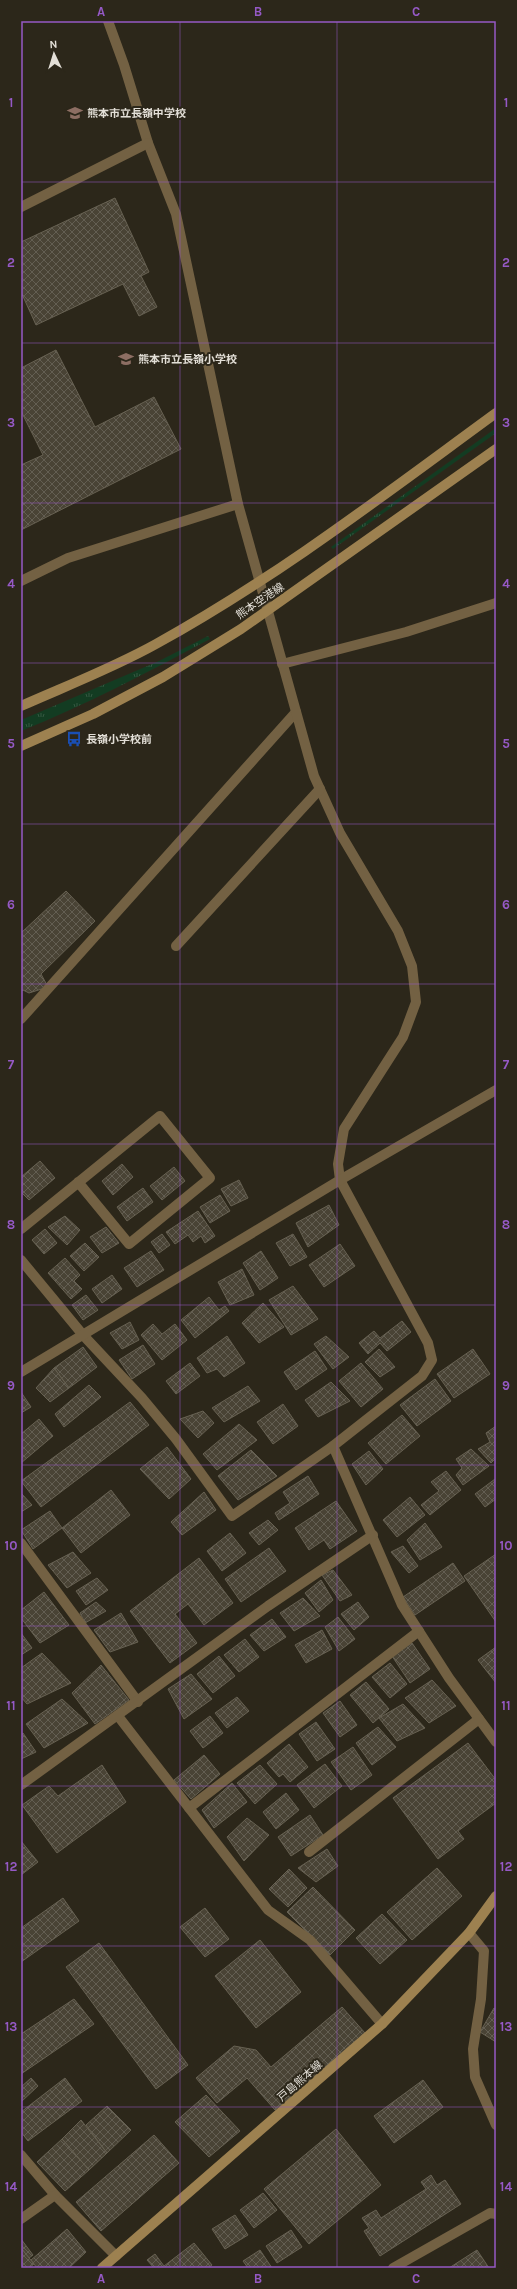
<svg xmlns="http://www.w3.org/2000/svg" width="517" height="2289" font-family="Karla,'Noto Sans JP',sans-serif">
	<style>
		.grass { fill: url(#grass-tufts) }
		.building { fill: url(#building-cross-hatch); stroke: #676152 }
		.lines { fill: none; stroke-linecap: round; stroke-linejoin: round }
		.lane { stroke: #736143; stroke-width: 10 }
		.street { stroke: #736143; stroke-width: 10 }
		.secondary { stroke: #9d8150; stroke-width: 10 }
		.grid { fill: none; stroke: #9559c5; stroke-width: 1; stroke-opacity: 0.55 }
		.labels { text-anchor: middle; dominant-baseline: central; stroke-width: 4; stroke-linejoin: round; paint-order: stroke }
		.poi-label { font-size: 11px; font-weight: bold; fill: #e3dfd7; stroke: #2c271a; text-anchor: start }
		.street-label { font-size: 11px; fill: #e3dfd7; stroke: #2c271a }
		.neatline { fill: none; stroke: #9559c5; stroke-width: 1.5 }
		.grid-label { font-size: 13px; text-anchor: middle; font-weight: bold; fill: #9559c5 }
	</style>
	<defs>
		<pattern id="grass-tufts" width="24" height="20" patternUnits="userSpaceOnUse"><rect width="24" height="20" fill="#133c22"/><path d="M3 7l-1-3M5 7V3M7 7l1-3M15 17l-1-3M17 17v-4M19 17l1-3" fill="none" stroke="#355841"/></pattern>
		<pattern id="building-cross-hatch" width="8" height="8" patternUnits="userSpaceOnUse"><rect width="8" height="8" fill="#494335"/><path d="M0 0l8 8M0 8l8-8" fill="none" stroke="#635e52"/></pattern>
	</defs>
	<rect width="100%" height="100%" fill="#2c271a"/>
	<g class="grass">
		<polygon points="496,428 496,433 333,549 331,547"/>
		<path d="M208,636l2,3c-62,33 -124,66 -189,92v-11l138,-59z"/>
	</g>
	<g class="building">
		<polygon points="115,198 149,272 141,276 157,307 139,316 123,284 36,325 21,292 21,242"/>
		<polygon points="56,350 95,427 154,397 181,449 21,530 21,465 43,455 21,411 21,368"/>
		<polygon points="66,891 95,921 41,974 48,987 29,993 23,990 21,991 21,933"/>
		<polygon points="40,1161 55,1178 29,1200 21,1192 21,1177"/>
		<polygon points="122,1164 133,1177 113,1195 102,1181"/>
		<polygon points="174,1167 185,1181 162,1200 150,1186"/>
		<polygon points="239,1180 248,1198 231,1206 221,1189"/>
		<polygon points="143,1188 153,1202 127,1221 117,1207"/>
		<polygon points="220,1195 230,1211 210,1223 200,1207"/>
		<polygon points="329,1205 339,1225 308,1247 296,1223"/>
		<polygon points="198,1211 215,1236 205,1243 201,1236 193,1242 188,1235 175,1244 166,1232"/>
		<polygon points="65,1216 80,1230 67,1245 48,1227"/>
		<polygon points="106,1227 119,1243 102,1253 90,1237"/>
		<polygon points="45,1229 57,1243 44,1254 32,1240"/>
		<polygon points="162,1234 170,1245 159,1253 151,1242"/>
		<polygon points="293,1234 307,1257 290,1266 276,1243"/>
		<polygon points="85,1243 99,1257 84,1271 70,1256"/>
		<polygon points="340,1244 355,1266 324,1287 309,1265"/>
		<polygon points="151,1251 164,1270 137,1287 124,1268"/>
		<polygon points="261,1251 278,1278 260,1290 243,1263"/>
		<polygon points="65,1258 80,1275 74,1281 82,1289 71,1299 48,1273"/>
		<polygon points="242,1269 254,1295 230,1305 218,1282"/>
		<polygon points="112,1275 122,1289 102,1303 92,1289"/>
		<polygon points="293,1286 318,1319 291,1335 269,1300"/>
		<polygon points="86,1295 98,1310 83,1320 72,1305"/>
		<polygon points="209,1297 219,1310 225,1306 229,1311 195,1338 181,1320"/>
		<polygon points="263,1303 284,1327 259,1343 242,1323"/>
		<polygon points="402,1321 411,1332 387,1351 380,1343 368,1354 359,1343 374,1331 380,1338"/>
		<polygon points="130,1322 139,1340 122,1349 110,1333"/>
		<polygon points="153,1324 162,1334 175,1324 187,1340 162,1360 141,1335"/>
		<polygon points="227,1336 245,1363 224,1377 217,1369 207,1373 197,1358"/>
		<polygon points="326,1336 349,1357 333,1369 314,1344"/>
		<polygon points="143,1345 155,1364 132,1379 119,1360"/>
		<polygon points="83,1347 97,1367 69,1388 54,1368"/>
		<polygon points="379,1349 395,1367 380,1377 365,1362"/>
		<polygon points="473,1349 490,1374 454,1398 437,1374"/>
		<polygon points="315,1351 327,1369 296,1390 284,1372"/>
		<polygon points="190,1363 200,1376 176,1394 166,1381"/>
		<polygon points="361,1363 383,1389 361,1407 339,1381"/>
		<polygon points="54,1368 69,1388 50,1402 36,1388"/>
		<polygon points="435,1379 451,1401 417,1426 400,1405"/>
		<polygon points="331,1382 350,1401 318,1417 305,1400"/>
		<polygon points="89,1385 101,1397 64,1427 55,1414"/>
		<polygon points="248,1386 260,1401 224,1422 212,1408"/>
		<polygon points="21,1392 31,1407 21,1413"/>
		<polygon points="130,1402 149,1425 41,1507 21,1481"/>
		<polygon points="283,1404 298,1426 273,1444 257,1422"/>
		<polygon points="203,1411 214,1423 198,1438 180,1419"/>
		<polygon points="402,1415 420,1436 386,1464 368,1443"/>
		<polygon points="39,1419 53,1436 21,1463 21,1434"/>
		<polygon points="239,1424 257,1440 217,1470 203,1454"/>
		<polygon points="496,1426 496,1458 491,1463 478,1449 490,1442 486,1433"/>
		<polygon points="167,1447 191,1479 169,1499 140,1469"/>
		<polygon points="471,1449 489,1466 463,1485 456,1475 462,1468 456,1459"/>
		<polygon points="251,1450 277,1476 238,1500 218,1476"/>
		<polygon points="369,1451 383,1469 366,1485 352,1464"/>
		<polygon points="446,1471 461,1490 430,1515 421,1505 439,1491 431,1482"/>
		<polygon points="308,1476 319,1494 279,1520 275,1513 290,1503 283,1492"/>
		<polygon points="495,1479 496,1499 485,1507 475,1494"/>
		<polygon points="111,1490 130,1515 81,1553 62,1528"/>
		<polygon points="204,1492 216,1510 182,1535 171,1522"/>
		<polygon points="21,1493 32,1505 21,1512"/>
		<polygon points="410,1497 425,1515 397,1537 383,1520"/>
		<polygon points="336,1501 357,1531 330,1549 324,1540 309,1550 295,1528"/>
		<polygon points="50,1511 62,1528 33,1549 21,1530"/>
		<polygon points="268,1520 278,1530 259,1545 249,1533"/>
		<polygon points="425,1523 442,1547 420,1560 407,1540"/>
		<polygon points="230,1533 246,1553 222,1571 207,1551"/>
		<polygon points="403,1546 418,1566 409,1573 391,1552"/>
		<polygon points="269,1548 286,1571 241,1602 225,1579"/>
		<polygon points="73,1552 91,1573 67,1588 48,1565"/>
		<polygon points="496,1554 496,1622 464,1576"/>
		<polygon points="199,1558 233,1603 204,1625 188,1604 175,1614 197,1643 170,1663 130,1611"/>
		<polygon points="453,1563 465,1581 415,1615 403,1597"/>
		<polygon points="333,1570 352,1595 340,1601 322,1575"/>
		<polygon points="97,1578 108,1590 86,1605 76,1591"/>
		<polygon points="321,1580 333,1600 319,1612 305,1593"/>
		<polygon points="44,1592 69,1625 40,1643 21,1618 21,1610"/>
		<polygon points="303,1598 320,1616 294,1631 280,1613"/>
		<polygon points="96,1602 106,1611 85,1623 80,1613"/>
		<polygon points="358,1602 369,1617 354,1630 341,1614"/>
		<polygon points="121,1613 138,1642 110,1652 94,1630"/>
		<polygon points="338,1617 355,1639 339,1651 325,1627"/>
		<polygon points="272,1619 286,1637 264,1651 250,1635"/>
		<polygon points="322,1630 332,1649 306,1663 295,1645"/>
		<polygon points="21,1633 32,1648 21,1655"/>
		<polygon points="245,1639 259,1657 239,1672 224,1655"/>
		<polygon points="412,1643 430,1669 410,1683 392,1656"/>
		<polygon points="496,1647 496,1683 478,1660"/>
		<polygon points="42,1653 71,1683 27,1704 21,1697 21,1668"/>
		<polygon points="219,1656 235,1676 213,1693 197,1674"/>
		<polygon points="390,1663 407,1684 390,1698 372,1677"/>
		<polygon points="101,1665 129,1700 95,1724 72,1693"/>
		<polygon points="191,1674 212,1699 184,1719 168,1689"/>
		<polygon points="432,1680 456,1706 429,1723 405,1698"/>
		<polygon points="366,1682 389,1709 373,1723 350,1695"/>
		<polygon points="237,1697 249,1711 227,1728 215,1713"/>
		<polygon points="62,1699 88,1723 44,1748 26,1724"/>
		<polygon points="340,1701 357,1725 340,1737 323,1713"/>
		<polygon points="403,1704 425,1728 397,1741 379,1718"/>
		<polygon points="210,1716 223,1733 203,1748 190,1731"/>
		<polygon points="316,1722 335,1749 317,1761 299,1734"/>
		<polygon points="378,1727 396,1747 372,1765 356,1743"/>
		<polygon points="23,1733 36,1752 21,1759 21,1734"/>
		<polygon points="468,1743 496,1780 496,1803 458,1831 464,1839 438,1859 393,1798"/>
		<polygon points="289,1744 308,1767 290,1782 283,1774 279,1777 267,1763"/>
		<polygon points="353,1747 372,1775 351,1790 331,1762"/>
		<polygon points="204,1755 220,1774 191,1799 174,1780"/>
		<polygon points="325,1764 342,1786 314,1808 297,1785"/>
		<polygon points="102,1765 126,1802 57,1853 22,1805 49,1786 58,1796"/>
		<polygon points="260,1765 277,1784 255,1804 237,1783"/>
		<polygon points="232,1783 247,1802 214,1828 202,1810"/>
		<polygon points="286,1793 299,1810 276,1829 263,1812"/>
		<polygon points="310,1815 323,1835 291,1856 278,1837"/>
		<polygon points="247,1818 269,1835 244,1861 227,1837"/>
		<polygon points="21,1841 38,1862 21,1875"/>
		<polygon points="327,1849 338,1866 316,1882 298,1868"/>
		<polygon points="437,1868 462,1896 412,1940 387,1912"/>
		<polygon points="289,1869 307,1888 288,1907 269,1889"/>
		<polygon points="313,1887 355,1930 330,1955 287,1912"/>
		<polygon points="63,1898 79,1921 21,1962 21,1928"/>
		<polygon points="205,1908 229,1939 205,1957 180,1927"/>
		<polygon points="382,1914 407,1940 380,1964 356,1938"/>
		<polygon points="260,1940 301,1992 256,2028 215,1976"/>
		<polygon points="99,1943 188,2065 156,2089 66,1967"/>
		<polygon points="74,1999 94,2024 21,2074 21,2034"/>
		<polygon points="342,2007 365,2033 275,2110 247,2078 217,2103 196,2078 234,2046 256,2050 271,2067"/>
		<polygon points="494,2008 496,2009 496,2042 480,2032"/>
		<polygon points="31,2078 38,2086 21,2102 21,2087"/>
		<polygon points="65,2078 82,2101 28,2141 21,2132 21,2112"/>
		<polygon points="423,2080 443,2107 394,2143 374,2116"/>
		<polygon points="206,2095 240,2131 209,2157 175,2122"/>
		<polygon points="107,2106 131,2130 107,2153 86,2125"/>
		<polygon points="81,2120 107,2153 89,2170 62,2139"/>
		<polygon points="336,2129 381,2185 309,2244 264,2189"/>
		<polygon points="154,2135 179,2163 101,2231 76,2202"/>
		<polygon points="62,2139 89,2170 65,2191 37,2162"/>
		<polygon points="431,2175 437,2185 445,2180 461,2204 380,2256 364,2231 369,2228 362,2218 376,2210 381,2218 426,2189 421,2182"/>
		<polygon points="263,2193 277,2210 254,2228 240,2210"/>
		<polygon points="235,2215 248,2235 225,2249 212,2229"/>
		<polygon points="67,2229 86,2252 69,2268 37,2268 31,2260"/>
		<polygon points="291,2230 302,2247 277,2263 266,2246"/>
		<polygon points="21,2239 33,2255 29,2258 21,2248"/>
		<polygon points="194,2243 212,2265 208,2268 154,2268 147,2260 155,2254 164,2266"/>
		<polygon points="21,2248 34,2264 29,2268 21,2268"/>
		<polygon points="260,2250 272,2268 248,2268 243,2261"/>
		<polygon points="477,2250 489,2268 449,2268"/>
	</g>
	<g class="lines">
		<polyline class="lane" points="21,1019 296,712"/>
		<g class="street">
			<polyline points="108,21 124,65 148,143 176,214 238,504 314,776 340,833 398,931 412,966 416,1002 403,1037 344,1129 338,1164 340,1180 428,1343 432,1360 422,1376 333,1446 402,1605 449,1678 496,1742"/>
			<polyline points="21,207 148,143"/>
			<polyline points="21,581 68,558 238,504"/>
			<polyline points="282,664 406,632 496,603"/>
			<polyline points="176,946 320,789"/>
			<polyline points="21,1229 160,1116 210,1178 129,1244 78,1182"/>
			<polyline points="21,1260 83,1335 142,1398 176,1439 232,1516 333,1446"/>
			<polyline points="21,1372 340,1180 496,1090"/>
			<polyline points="21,1543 138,1702"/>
			<polyline points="118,1716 268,1910 310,1940 382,2024"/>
			<polyline points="21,1785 268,1606 373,1535"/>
			<polyline points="189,1808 419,1631"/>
			<polyline points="309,1852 479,1719"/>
			<polyline points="469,1933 484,1951 481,1999 473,2049 475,2077 496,2125"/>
			<polyline points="21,2155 55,2195 116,2256"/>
			<polyline points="21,2219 55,2195"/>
			<polyline points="393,2268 490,2213 496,2214"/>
		</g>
		<g class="secondary">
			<path d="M21,706c45,-20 92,-38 135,-62 120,-66 229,-150 340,-231"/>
			<polyline points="21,746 93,714 163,677 241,629 496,449"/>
			<polyline points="102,2268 382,2024 469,1933 496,1896"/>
		</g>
	</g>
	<path class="grid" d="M180,21v2247M337,21v2247M21,182h475M21,343h475M21,503h475M21,663h475M21,824h475M21,984h475M21,1144h475M21,1305h475M21,1465h475M21,1626h475M21,1786h475M21,1946h475M21,2107h475"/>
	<defs>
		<g id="school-bare" transform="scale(1.2)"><path d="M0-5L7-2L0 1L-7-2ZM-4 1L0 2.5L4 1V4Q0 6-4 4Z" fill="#8d6e63" stroke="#2c271a" stroke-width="2.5" paint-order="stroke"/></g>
		<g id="bus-bare" transform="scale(1.2)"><path d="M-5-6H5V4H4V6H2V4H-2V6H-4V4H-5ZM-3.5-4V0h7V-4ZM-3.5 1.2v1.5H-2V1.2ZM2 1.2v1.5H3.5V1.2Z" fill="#1a4fb4" stroke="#2c271a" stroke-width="2.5" paint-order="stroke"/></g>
	</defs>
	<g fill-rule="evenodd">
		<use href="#school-bare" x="75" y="113"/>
		<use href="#school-bare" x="126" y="359"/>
		<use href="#bus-bare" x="74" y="739"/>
	</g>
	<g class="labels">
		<g class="poi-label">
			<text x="87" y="113">熊本市立長嶺中学校</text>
			<text x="138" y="359">熊本市立長嶺小学校</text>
			<text x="86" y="739">長嶺小学校前</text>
		</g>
		<g class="street-label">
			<text transform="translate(260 601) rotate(-34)">熊本空港線</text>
			<text transform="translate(300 2081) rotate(-41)">戸島熊本線</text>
		</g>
	</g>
	<rect width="517" height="2289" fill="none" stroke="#2c271a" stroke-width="44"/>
	<g transform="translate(54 54) rotate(356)" stroke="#2c271a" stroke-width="3" paint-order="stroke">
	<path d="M0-3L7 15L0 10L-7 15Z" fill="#e3dfd7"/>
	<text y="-6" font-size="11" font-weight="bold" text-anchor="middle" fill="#e3dfd7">N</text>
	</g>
	<rect x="22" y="22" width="473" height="2245" class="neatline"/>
	<g class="grid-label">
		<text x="101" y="16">A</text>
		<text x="258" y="16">B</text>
		<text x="416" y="16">C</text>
		<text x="11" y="107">1</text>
		<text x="506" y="107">1</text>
		<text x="11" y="267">2</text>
		<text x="506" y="267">2</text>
		<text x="11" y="427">3</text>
		<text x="506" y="427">3</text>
		<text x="11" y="588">4</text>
		<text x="506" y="588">4</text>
		<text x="11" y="748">5</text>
		<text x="506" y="748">5</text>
		<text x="11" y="909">6</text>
		<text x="506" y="909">6</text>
		<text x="11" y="1069">7</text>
		<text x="506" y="1069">7</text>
		<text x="11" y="1229">8</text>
		<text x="506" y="1229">8</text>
		<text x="11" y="1390">9</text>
		<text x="506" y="1390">9</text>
		<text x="11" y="1550">10</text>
		<text x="506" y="1550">10</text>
		<text x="11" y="1710">11</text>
		<text x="506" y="1710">11</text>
		<text x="11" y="1871">12</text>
		<text x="506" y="1871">12</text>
		<text x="11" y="2031">13</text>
		<text x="506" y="2031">13</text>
		<text x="11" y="2191">14</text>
		<text x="506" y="2191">14</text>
		<text x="101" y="2283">A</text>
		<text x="258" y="2283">B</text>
		<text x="416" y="2283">C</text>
	</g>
</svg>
